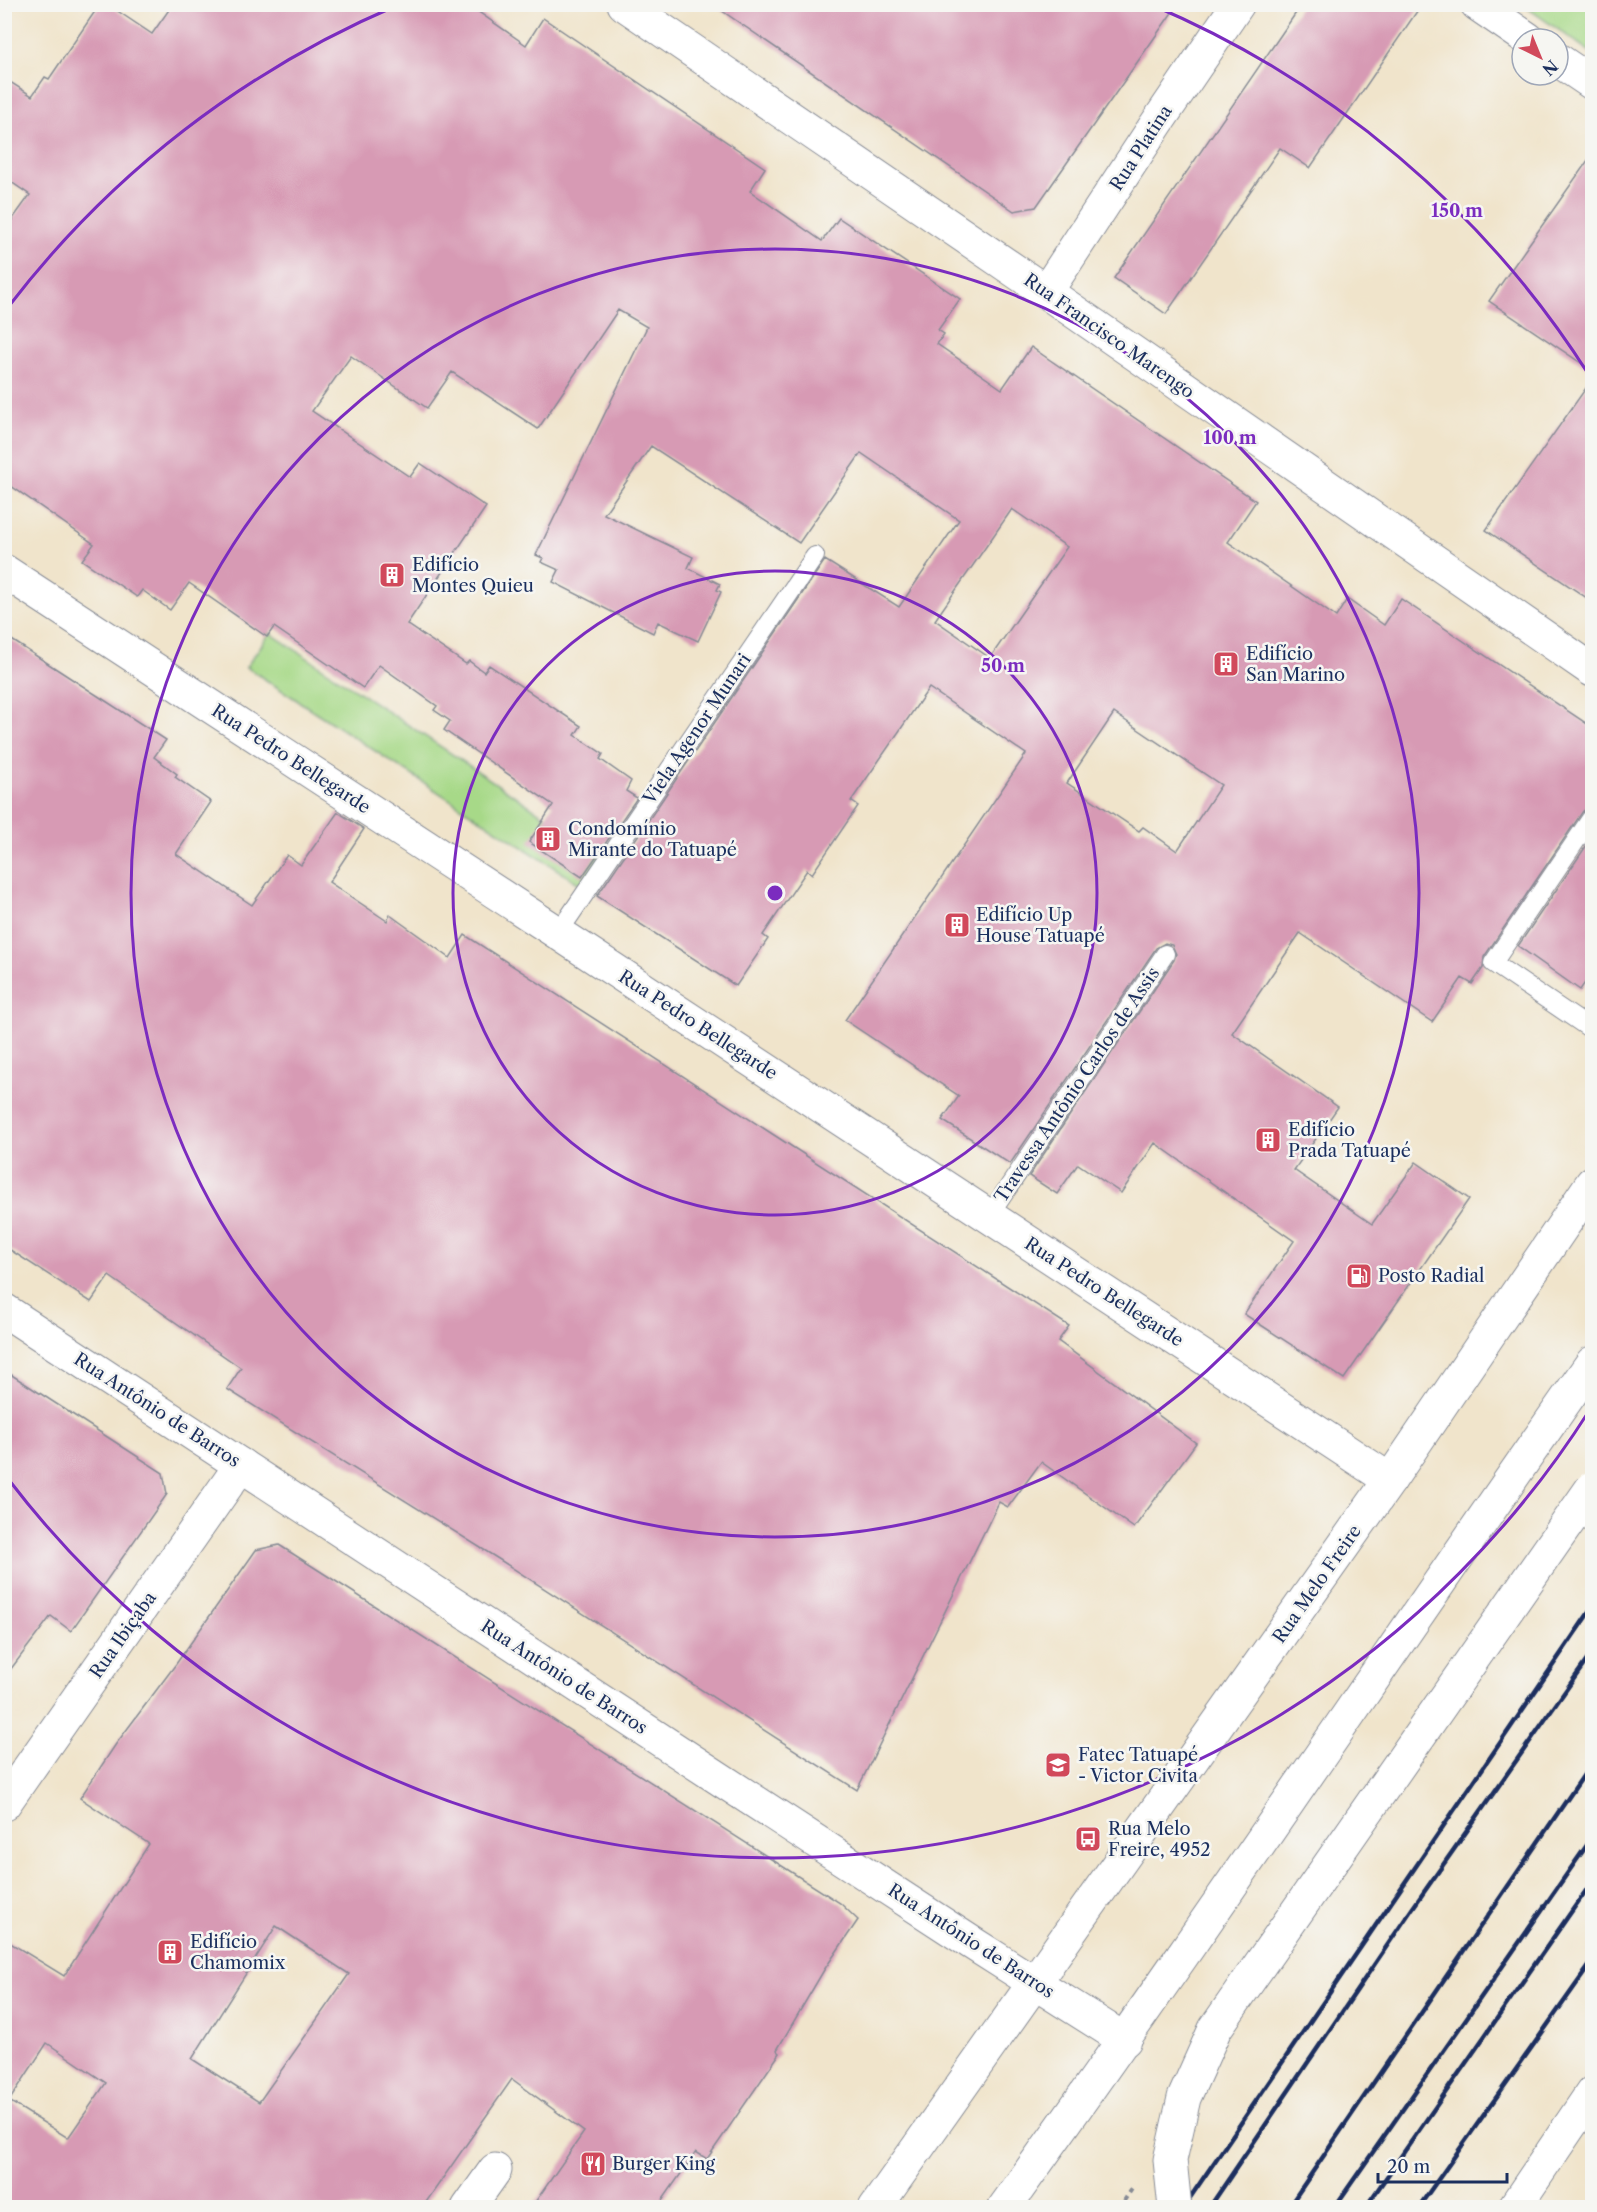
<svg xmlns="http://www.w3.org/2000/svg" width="1597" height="2212" font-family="'Libre Caslon Text',serif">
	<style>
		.green { fill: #a7d988; stroke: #618473; stroke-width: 1.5 }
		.building { fill: #d79ab4; fill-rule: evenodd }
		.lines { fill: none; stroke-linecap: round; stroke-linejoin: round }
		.service-casing { stroke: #868a94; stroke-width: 20 }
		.minor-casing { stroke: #868a94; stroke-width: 35 }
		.tertiary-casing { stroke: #868a94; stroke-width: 35 }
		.secondary-casing { stroke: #868a94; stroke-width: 35 }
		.trunk-casing { stroke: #868a94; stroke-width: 35 }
		.path { stroke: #868a94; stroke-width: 4; stroke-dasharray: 4.5 4.5; stroke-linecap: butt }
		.service { stroke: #fff; stroke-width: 18 }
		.minor { stroke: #fff; stroke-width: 33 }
		.tertiary { stroke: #fff; stroke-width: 33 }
		.secondary { stroke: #fff; stroke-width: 33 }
		.trunk { stroke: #fff; stroke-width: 33 }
		.rail { stroke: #1b2f5e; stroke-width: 4.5 }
		.trunk-bridge-casing { stroke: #868a94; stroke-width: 35; stroke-linecap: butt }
		.trunk-bridge { stroke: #fff; stroke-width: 33 }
		.ring { fill: none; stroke: #7b2cbf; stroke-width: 3 }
		.labels { text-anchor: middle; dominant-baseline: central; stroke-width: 5; stroke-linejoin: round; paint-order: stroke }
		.street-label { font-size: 18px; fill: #1b2f5e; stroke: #f6f6f2 }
		.poi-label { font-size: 18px; fill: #1b2f5e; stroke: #f6f6f2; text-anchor: start }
		.centre { fill: #7b2cbf; stroke: #f6f6f2; stroke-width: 3 }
		.ring-label { font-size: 18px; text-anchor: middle; font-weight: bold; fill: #7b2cbf; stroke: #f6f6f2; stroke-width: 5; stroke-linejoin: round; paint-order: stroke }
	</style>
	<rect width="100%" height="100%" fill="#f6f6f2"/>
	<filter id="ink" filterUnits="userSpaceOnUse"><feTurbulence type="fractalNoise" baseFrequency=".0167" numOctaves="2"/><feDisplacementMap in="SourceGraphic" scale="12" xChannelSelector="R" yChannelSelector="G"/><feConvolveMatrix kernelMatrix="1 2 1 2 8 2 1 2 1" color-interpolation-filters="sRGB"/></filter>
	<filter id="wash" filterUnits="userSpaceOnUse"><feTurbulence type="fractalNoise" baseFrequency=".008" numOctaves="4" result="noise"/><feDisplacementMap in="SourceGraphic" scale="24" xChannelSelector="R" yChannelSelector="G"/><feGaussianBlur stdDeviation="1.35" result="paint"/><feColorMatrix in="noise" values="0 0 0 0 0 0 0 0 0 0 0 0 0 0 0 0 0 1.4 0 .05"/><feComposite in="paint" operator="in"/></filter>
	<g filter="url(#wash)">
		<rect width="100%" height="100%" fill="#f0e4cb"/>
		<g class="green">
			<polygon points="1523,5 1592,5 1592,53"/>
			<polygon points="270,633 602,854 581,885 246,667"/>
		</g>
		<g id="blocks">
			<g class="building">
				<path d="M100,4h7l45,30 21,-30h294l59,41 17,-27 222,150 -15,23 72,50 17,-23 121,81 -22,31 6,4 -7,10 65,45 29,-42 225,154 -28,41 108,75 11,-18 37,26 17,-26 192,129v78l-10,5 -99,146 -1,11 -11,16 -10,-6 -30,44 -132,-89 -68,100 106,74 -44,63 78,54 44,-62 53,37 -125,180 -100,-65 50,-73 -139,-98 -34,50 -43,-29 -21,30 -28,-18 145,-216 2,-6 -4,-9 -7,-2 -9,5 -146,216 -68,-44 17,-24 -114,-76 181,-266 -97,-66 -78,113 7,5 -46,68 -5,-4 -44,65 5,4 -32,47 -139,-90 228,-336 74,47 60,-87 -98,-67 -62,90 -148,-97 -47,68 89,43 -5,11 32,16 -3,6 4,2 -23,49 -40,-19 -5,11 -100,-51 6,-12 -18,-8 2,-4 -7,-3 111,-228 -29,-17 -80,119 -86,-57 -25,36 -76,-52 -39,55 98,66 10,-14 66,44 -79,117 59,40 3,-3 15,11 5,-7 92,61 -6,9 28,19 -3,5 31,22 -5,10 11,7 -55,79 -53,-35 24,-37 -109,-75 6,-9 -16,-11 3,-4 -58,-41 -16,23 -89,-61 -7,10 -78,-54 -19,27 -28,-20 -5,7 -55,-37 12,-16 -90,-63v-250l26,-36 -26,-18v-99l28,18 13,-19 4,2zM1012,509l55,38 -77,111 -55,-38zM1114,713l107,72 -44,66 -34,-24 -4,4 -72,-48z"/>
				<polygon points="712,4 1178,4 1036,207 1014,211"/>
				<polygon points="1302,4 1422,4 1310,168 1280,148 1166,314 1114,278"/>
				<polygon points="1593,153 1593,371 1489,301"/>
				<polygon points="1593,378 1593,602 1486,530"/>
				<polygon points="4,635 166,740 154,757 177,774 175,777 211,802 176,854 252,905 287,855 301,865 338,812 364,829 329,882 387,921 390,915 450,958 465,935 1069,1326 1058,1341 1196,1443 1134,1528 1041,1462 1008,1507 999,1502 857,1790 500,1560 227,1389 241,1368 109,1276 91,1302 4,1246"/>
				<polygon points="1593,836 1593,971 1580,990 1518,946"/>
				<polygon points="4,1370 163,1473 167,1494 71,1631 51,1616 4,1678"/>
				<path d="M279,1545l561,358 18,17 -34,50 -47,80 3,3 -73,106 -11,-7 -39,56h-126l53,-76 -72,-53 -90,129h-418v-269l60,37 85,-132 -69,-46 36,-54 60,-80 80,-114zM276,1926l73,48 -90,128 -67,-43zM47,2043l59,40 -38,55 -59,-37z"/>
			</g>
		</g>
	</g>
	<g filter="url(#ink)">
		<use href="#blocks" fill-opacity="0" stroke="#868a94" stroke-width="1.5"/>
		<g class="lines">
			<g class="service-casing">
				<g id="service">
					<polyline points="1592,817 1493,963 1592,1030"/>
					<polyline points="558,933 815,556"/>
					<polyline points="989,1216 1165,954"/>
				</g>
			</g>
			<g class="minor-casing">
				<g id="minor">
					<polyline points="1477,4 1528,39"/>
					<polyline points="1558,60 1592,83"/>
					<polyline points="1046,292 1157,123 1238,4"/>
					<polyline points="4,571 558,933 1390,1480"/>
					<polyline points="4,1804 241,1465"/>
					<polyline points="468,2208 495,2170"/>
				</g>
			</g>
			<g class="tertiary-casing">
				<polyline id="tertiary" points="624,4 1046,292 1592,670"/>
			</g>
			<g class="secondary-casing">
				<g id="secondary">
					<polyline points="4,1310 717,1777 972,1943 1125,2040"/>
					<polyline points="1514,2208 1592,2093"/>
				</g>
			</g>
			<g class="trunk-casing">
				<g id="trunk">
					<polyline points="875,2208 1390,1480 1592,1183"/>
					<path d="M1004,2208c201,-279 391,-565 588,-845"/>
				</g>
			</g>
			<g class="path">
				<polyline points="927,2203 935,2208"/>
				<polyline points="1119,2208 1132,2189"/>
			</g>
			<use href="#service" class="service"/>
			<use href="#minor" class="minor"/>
			<use href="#tertiary" class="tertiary"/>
			<use href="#secondary" class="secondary"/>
			<use href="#trunk" class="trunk"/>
			<g class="rail">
				<polyline points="1183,2208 1592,1608"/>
				<polyline points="1209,2208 1412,1909 1592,1653"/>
				<polyline points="1288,2208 1592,1763"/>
				<polyline points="1334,2208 1592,1838"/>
				<polyline points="1365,2208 1592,1882"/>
				<polyline points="1418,2208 1592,1962"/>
			</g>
			<g class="trunk-bridge-casing">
				<polyline id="trunk-bridge" points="1175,2208 1170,2160 1184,2098 1215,2029 1592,1488"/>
			</g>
			<use href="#trunk-bridge" class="trunk-bridge"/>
		</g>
	</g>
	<g class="ring">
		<circle cx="775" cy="893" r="322"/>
		<circle cx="775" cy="893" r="644"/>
		<path d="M1589 1411A965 965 0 0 1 9 1480M9 306A965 965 0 0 1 398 5M1152 5A965 965 0 0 1 1589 375"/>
	</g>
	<defs>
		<g id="building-square" transform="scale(1.35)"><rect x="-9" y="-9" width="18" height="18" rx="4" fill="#d1495b" stroke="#f6f6f2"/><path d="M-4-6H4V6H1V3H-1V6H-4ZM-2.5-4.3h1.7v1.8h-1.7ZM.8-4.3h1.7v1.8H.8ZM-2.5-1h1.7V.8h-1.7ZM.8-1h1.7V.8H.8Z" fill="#fff"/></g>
		<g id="fuel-square" transform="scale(1.35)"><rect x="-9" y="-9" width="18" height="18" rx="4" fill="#d1495b" stroke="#f6f6f2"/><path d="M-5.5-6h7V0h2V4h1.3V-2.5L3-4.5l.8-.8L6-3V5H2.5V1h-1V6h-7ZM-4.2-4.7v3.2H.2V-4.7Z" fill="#fff"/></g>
		<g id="university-square" transform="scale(1.35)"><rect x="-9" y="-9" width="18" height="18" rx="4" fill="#d1495b" stroke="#f6f6f2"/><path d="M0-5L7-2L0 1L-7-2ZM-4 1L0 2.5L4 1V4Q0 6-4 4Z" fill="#fff"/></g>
		<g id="bus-square" transform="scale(1.35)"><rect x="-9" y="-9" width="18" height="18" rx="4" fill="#d1495b" stroke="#f6f6f2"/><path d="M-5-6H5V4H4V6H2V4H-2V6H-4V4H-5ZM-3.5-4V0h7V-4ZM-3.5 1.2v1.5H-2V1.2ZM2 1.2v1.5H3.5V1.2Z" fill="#fff"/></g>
		<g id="restaurant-square" transform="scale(1.35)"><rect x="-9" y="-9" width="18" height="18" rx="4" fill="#d1495b" stroke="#f6f6f2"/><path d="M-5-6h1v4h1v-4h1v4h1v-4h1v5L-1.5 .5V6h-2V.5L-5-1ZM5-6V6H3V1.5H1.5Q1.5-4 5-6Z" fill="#fff"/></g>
	</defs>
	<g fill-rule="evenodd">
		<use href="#building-square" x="392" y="575"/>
		<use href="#building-square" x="1226" y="664"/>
		<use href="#building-square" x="548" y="839"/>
		<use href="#building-square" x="957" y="925"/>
		<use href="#building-square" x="1268" y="1140"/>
		<use href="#fuel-square" x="1359" y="1276"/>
		<use href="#university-square" x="1058" y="1765"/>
		<use href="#bus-square" x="1088" y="1839"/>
		<use href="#building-square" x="170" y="1952"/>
		<use href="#restaurant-square" x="593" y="2164"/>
	</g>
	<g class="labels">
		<g class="street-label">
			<text transform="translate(1141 148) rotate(-57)">Rua Platina</text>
			<text transform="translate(1109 336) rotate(35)">Rua Francisco Marengo</text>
			<text transform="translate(697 729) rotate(-56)">Viela Agenor Munari</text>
			<text transform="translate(291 759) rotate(33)">Rua Pedro Bellegarde</text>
			<text transform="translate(698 1025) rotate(33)">Rua Pedro Bellegarde</text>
			<text transform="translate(1077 1085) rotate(-56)">Travessa Antônio Carlos de Assis</text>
			<text transform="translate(1104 1292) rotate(33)">Rua Pedro Bellegarde</text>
			<text transform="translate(157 1410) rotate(33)">Rua Antônio de Barros</text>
			<text transform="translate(1317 1584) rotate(-55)">Rua Melo Freire</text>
			<text transform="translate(123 1635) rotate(-55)">Rua Ibiçaba</text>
			<text transform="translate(564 1677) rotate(33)">Rua Antônio de Barros</text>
			<text transform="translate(971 1941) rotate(33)">Rua Antônio de Barros</text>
		</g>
		<g class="poi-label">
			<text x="412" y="565">Edifício<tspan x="412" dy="21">Montes Quieu</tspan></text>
			<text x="1246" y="654">Edifício<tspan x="1246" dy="21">San Marino</tspan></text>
			<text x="568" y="829">Condomínio<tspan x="568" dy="21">Mirante do Tatuapé</tspan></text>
			<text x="976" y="915">Edifício Up<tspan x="976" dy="21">House Tatuapé</tspan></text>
			<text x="1288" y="1130">Edifício<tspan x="1288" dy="21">Prada Tatuapé</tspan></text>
			<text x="1378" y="1276">Posto Radial</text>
			<text x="1078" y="1755">Fatec Tatuapé<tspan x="1078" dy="21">- Victor Civita</tspan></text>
			<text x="1108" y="1829">Rua Melo<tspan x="1108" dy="21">Freire, 4952</tspan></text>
			<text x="190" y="1942">Edifício<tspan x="190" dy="21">Chamomix</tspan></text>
			<text x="612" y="2164">Burger King</text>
		</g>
	</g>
	<circle cx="775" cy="893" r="9" class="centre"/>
	<g class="ring-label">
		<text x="1457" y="217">150 m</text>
		<text x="1230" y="444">100 m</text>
		<text x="1003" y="672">50 m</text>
	</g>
	<rect width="1597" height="2212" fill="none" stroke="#f6f6f2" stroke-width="24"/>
	<g transform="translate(1540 57) rotate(137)"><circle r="28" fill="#f6f6f2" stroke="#9ea6b7" stroke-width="1.5"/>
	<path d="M0-4.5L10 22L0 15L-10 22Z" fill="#d1495b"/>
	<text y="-9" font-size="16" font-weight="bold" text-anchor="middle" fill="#1b2f5e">N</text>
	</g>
	<path d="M1378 2173v9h129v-9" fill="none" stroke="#1b2f5e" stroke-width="3"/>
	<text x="1387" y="2173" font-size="18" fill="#1b2f5e" stroke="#f6f6f2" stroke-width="4.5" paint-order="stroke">20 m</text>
</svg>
